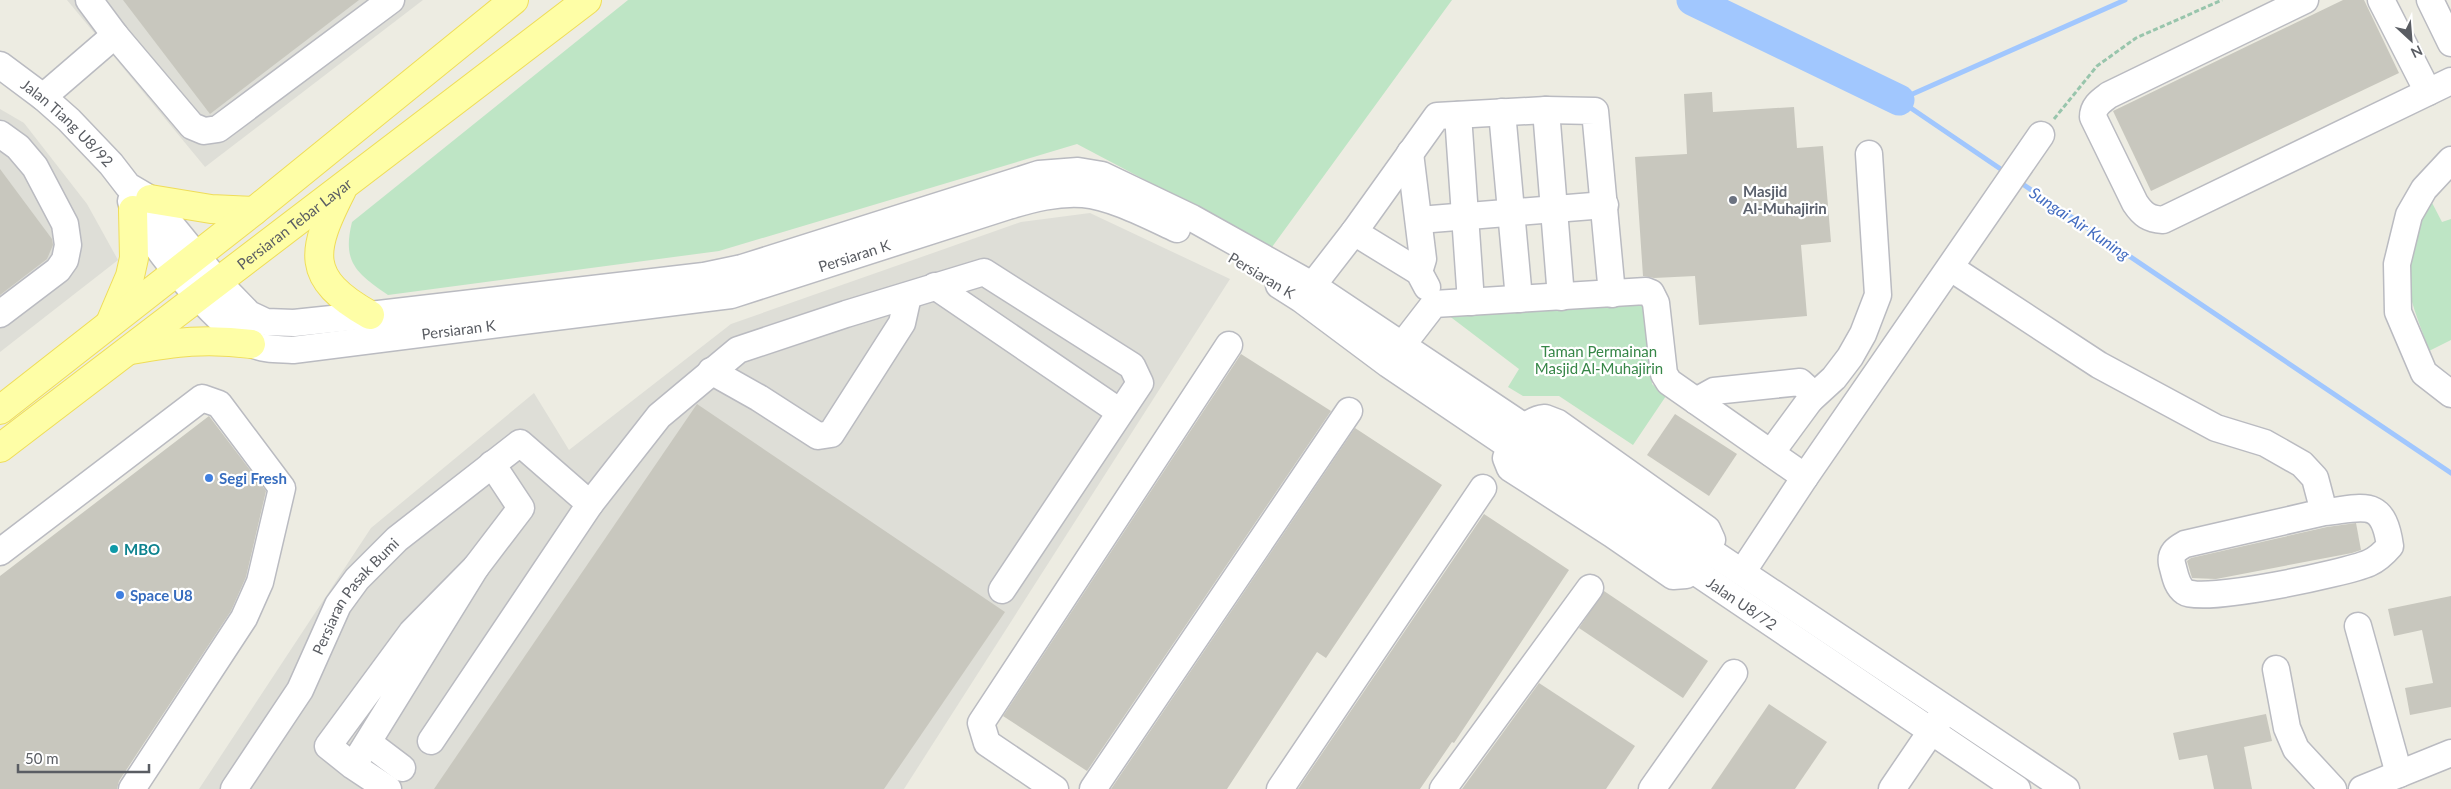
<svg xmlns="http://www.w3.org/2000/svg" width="2451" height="789" font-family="Lato,sans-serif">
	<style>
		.industrial { fill: #deded7 }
		.green { fill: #bee5c5 }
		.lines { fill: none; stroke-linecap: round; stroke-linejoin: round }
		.stream { stroke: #a1c7fe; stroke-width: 5 }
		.river { stroke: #a1c7fe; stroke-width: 31 }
		.building { fill: #c8c7be }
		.minor-casing { stroke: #babbc1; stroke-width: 29 }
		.major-casing { stroke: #efdd59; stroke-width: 30 }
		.path { stroke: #98c5ac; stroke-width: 3; stroke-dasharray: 5 2.5; stroke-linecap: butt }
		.minor { stroke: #fff; stroke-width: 26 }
		.major { stroke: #fefea6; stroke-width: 28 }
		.worship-dot { fill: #6b7280; stroke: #fff; stroke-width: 2 }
		.shop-dot { fill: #3f7fe0; stroke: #fff; stroke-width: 2 }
		.culture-dot { fill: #0f9aa8; stroke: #fff; stroke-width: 2 }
		.labels { text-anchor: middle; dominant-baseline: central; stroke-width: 4.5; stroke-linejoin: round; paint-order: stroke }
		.street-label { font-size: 15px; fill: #5a5d63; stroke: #fff }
		.worship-label { font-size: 15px; font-weight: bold; fill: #5b616d; stroke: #fff; text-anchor: start }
		.park-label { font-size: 15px; fill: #368647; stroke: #fff }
		.shop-label { font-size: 15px; font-weight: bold; fill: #366cbe; stroke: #fff; text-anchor: start }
		.culture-label { font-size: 15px; font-weight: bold; fill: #0d838f; stroke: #fff; text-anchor: start }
		.water-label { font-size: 16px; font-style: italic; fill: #446dc1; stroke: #fff }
	</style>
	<rect width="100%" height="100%" fill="#edece2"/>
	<g class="industrial">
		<polygon points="67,0 423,0 205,167"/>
		<polygon points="0,109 24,123 87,204 118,260 0,352"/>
		<polygon points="1090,213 1230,279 904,789 199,789 371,528 534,393 569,450 731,324 1021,222"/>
	</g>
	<g class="green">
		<path d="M628,0h824l-180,247 -195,-103 -358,107 -331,44c-32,-22 -46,-33 -36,-73z"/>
		<path d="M2429,197l13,25 9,-3v121l-22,11c-9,-27 -22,-55 -23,-83 0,-22 14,-51 23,-71z"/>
		<polygon points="1647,303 1652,384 1666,396 1633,445 1559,396 1523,396 1508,387 1519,369 1448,315"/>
	</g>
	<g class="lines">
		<g class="stream">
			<polyline points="1899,100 2005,172"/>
			<polyline points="1899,100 2125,0"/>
			<polyline points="2018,181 2451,473"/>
		</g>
		<polyline class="river" points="1692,0 1899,100"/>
	</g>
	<g class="building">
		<polygon points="123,0 359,0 210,114"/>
		<polygon points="2343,0 2364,0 2399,73 2151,191 2113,111"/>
		<polygon points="1712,92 1713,112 1794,107 1797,148 1823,146 1831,242 1801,245 1807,316 1699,325 1695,276 1654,278 1643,276 1635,157 1687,154 1684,94"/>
		<polygon points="0,169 52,239 53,245 47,259 0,295"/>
		<polygon points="1241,354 1331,411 1087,771 1003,716"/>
		<polygon points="697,404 1005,612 884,789 434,789"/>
		<polygon points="1675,414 1737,454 1709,496 1647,455"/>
		<polygon points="209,416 266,491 246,577 231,611 119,781 117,789 0,789 0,576"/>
		<polygon points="1355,428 1442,485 1326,658 1317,652 1227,789 1111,789"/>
		<polygon points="1484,514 1569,570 1454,743 1452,742 1420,789 1298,789"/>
		<polygon points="2356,523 2361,550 2352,553 2216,579 2192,578 2187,561 2191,558 2327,527"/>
		<polygon points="1604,591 1708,661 1683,698 1579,628"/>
		<polygon points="2451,596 2451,707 2410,715 2405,688 2433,683 2422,630 2394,636 2388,609"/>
		<polygon points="1539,683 1635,746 1606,789 1462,789"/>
		<polygon points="1769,704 1827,742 1795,789 1711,789"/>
		<polygon points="2266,714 2272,741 2244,747 2252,789 2214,789 2207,755 2179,760 2173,733"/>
	</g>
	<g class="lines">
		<g class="minor-casing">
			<g id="minor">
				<polyline points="89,0 115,35 192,126 204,131 218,129 391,0"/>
				<path d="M2305,0l-196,95c-8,6 -16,11 -16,22l42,86c8,12 14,16 28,17l288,-139"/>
				<polyline points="2381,0 2428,92"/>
				<polyline points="2430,0 2451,43"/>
				<path id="s1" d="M0,65l43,32 26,23 42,44 17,22 22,13 67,82 32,33 17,8 28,1 76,-8 334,-39 38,-8 297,-94 39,-3 24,4 90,43 120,67 754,504"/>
				<polyline points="43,97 115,35"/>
				<polyline points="1546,110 1561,297"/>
				<polyline points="1502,112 1519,299"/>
				<polyline points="1458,115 1471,302"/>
				<polyline points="0,134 18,147 35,167 65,224 68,245 65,260 58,270 0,314"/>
				<polyline points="1410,153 1423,259 1419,272"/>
				<polyline points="2451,160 2424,189 2409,215 2397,264 2398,312 2424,373 2451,394"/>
				<path id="s2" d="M131,201c8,33 89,127 121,143 12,6 28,5 41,6l438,-55 277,-89c24,-7 49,-14 75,-12 28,2 68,23 94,35"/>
				<polyline points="1419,220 1605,205"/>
				<polyline points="1354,232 1419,272 1427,287"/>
				<path d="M1951,268l148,97 117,63 49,15 37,21 13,14 9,34c40,-4 59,-15 66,34 -6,7 -12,13 -21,17 -23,10 -168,41 -184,29 -9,-6 -10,-18 -13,-28 -2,-11 4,-15 13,-20l139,-32"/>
				<path id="s3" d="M1279,285l22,14 87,65 629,425"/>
				<polyline points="935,286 1120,412"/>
				<polyline points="1302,299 1354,232 1437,116 1546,110 1595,111 1612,294"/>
				<polyline points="1393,357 1434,304 1646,291 1651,293 1656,303 1664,374 1669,382 1805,477"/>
				<polyline points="711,371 759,398 818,436 831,434 902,323 908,296"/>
				<polyline points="1810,400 1834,378 1850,357 1863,334 1878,295 1869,154"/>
				<polyline points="1696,401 1714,391 1800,382 1811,392 1810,400 1771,453"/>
				<path d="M1545,418l13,5 149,106 5,11 -18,29 -8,6 -13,1 -61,-42 -102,-66 -4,-10c7,-17 18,-38 39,-40z"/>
				<polyline points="590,504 659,416 738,350 846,314 984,272 1132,366 1140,383 1002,590"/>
				<polyline points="0,552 202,398 219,404 282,488 260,582 244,618 132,789"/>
				<polyline points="476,567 521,508 492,464"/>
				<polyline points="1743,571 1805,477 2041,135"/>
				<polyline points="2358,626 2399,774"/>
				<polyline points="2276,669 2287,728 2296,749 2333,789"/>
				<polyline points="369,743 402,768"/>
				<polyline points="353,766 476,567 412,632 328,746 353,766 388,789"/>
				<path id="s4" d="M234,789l66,-99 38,-85 19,-26 40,-40 123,-96 70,61 -159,237"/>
				<polyline points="1055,789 987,743 981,723 1229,345"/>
				<polyline points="1093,789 1349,411"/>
				<polyline points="1280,789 1483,488"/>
				<polyline points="1443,789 1590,588"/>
				<polyline points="1652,789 1734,673"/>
				<polyline points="1892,789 1941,717"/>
				<polyline points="2362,789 2451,753"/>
			</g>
		</g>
		<g class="major-casing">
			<g id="major">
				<path d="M342,190c-31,61 -38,88 28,125"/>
				<polyline points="150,199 211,209 254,211"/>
				<polyline points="110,323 130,276 134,258 133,210"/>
				<path d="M131,350c45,-8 75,-12 120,-6"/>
				<polyline points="0,410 254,211 514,0"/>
				<path id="s5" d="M0,448l587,-448"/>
			</g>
		</g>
		<polyline class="path" points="2054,119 2097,66 2136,38 2222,0"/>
		<use href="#minor" class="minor"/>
		<use href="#major" class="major"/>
	</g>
	<circle class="worship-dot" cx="1733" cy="200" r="5"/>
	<g class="shop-dot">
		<circle cx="209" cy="478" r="5"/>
		<circle cx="120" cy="595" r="5"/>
	</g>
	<circle class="culture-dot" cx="114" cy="549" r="5"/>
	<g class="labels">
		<g class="street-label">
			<text stroke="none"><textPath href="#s1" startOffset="89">Jalan Tiang U8/92</textPath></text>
			<text stroke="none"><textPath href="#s5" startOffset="370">Persiaran Tebar Layar</textPath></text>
			<text stroke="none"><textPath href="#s2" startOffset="802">Persiaran K</textPath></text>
			<text transform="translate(1262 275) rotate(31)">Persiaran K</text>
			<text stroke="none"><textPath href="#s2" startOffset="398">Persiaran K</textPath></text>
			<text stroke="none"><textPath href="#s4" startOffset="229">Persiaran Pasak Bumi</textPath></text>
			<text stroke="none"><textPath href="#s3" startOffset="562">Jalan U8/72</textPath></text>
		</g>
		<g class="worship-label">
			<text x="1743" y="191">Masjid<tspan x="1743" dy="17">Al-Muhajirin</tspan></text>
		</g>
		<g class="park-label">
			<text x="1599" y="351">Taman Permainan<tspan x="1599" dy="17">Masjid Al-Muhajirin</tspan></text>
		</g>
		<g class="shop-label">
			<text x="219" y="478">Segi Fresh</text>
			<text x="130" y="595">Space U8</text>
		</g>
		<g class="culture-label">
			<text x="124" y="549">MBO</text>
		</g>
		<g class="water-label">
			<text transform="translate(2080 223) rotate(34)">Sungai Air Kuning</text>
		</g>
	</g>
	<g transform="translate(2411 40) rotate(154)" stroke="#ffffff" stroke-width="4" paint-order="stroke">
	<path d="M0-4L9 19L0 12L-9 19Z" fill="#5a5d63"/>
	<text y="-8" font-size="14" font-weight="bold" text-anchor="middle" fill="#5a5d63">N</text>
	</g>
	<path d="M18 764v8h131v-8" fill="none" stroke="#5a5d63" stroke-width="2.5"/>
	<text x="25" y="764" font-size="15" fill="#5a5d63" stroke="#ffffff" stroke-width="4" paint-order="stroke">50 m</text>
</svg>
